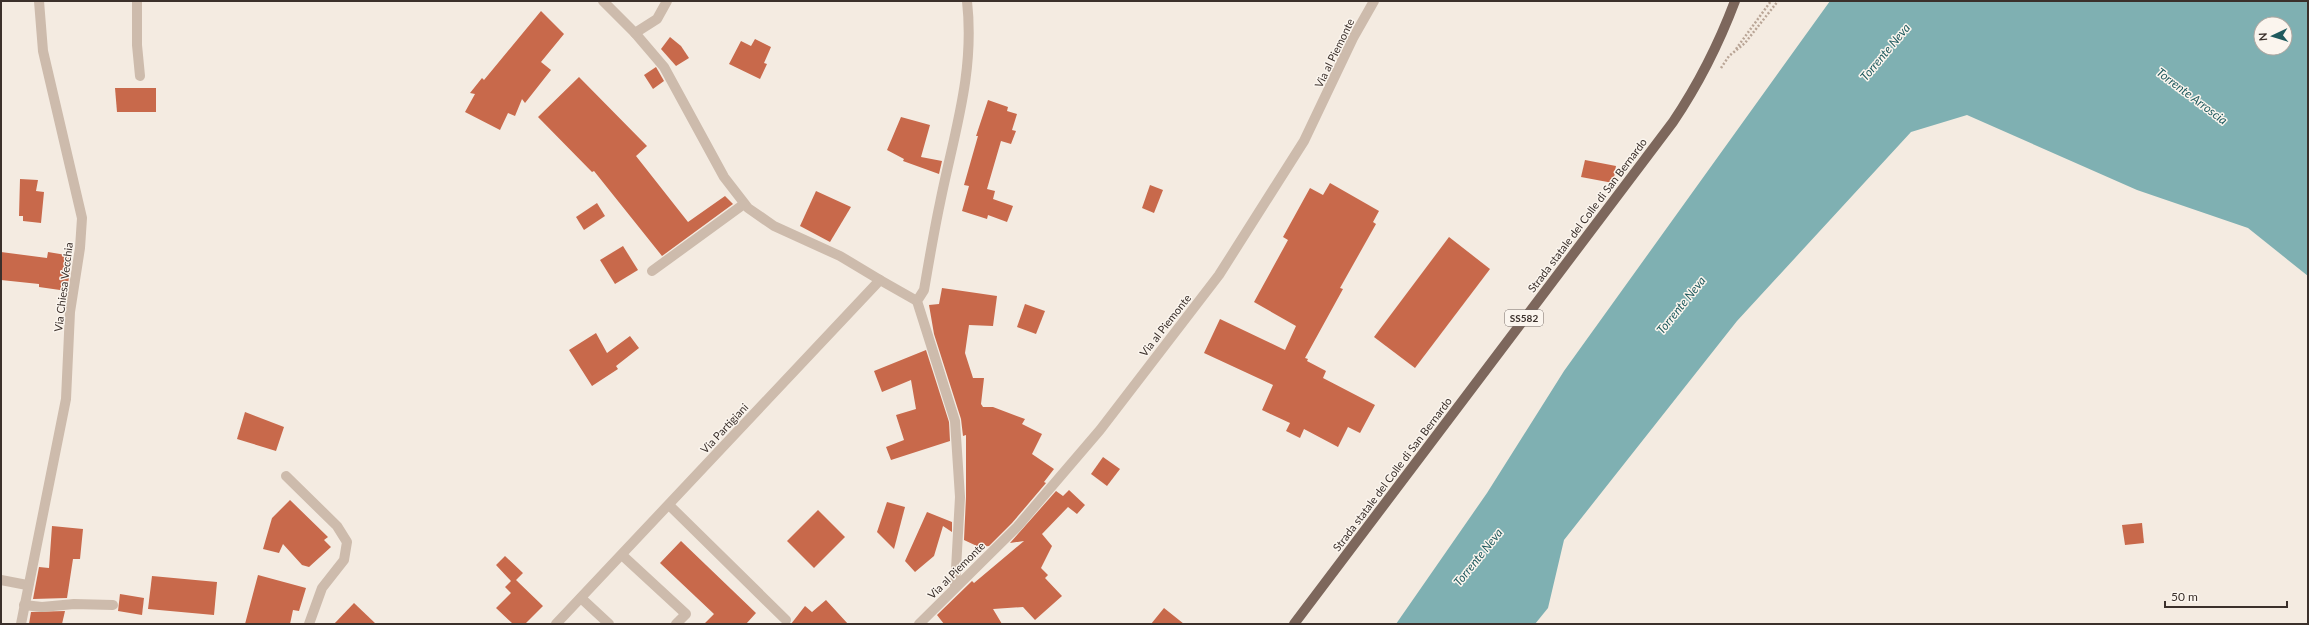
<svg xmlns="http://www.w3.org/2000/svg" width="2309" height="625" font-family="Lato,sans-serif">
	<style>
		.water { fill: #7fb0b2; fill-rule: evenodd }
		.building { fill: #c8694b }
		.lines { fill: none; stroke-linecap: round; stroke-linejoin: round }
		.path { stroke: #b9a596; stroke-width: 2.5; stroke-dasharray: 2 2; stroke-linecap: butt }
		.minor { stroke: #cdbbac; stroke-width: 10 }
		.major { stroke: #7d675c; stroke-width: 10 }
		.labels { text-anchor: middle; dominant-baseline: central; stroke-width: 3; stroke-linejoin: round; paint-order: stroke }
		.shield { fill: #fbf5ee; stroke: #756b66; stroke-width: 1 }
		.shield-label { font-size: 10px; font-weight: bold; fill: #3b302b }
		.street-label { font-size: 11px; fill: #3b302b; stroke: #fbf5ee }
		.water-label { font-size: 12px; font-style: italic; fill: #1f5a5e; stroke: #fbf5ee }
	</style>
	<rect width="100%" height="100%" fill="#f4ebe1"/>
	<path class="water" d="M1830,1h478v275l-60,-48 -111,-38 -170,-75 -56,17 -174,189 -173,219 -16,68 -13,16h-139l91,-131 77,-122zM2261,24h24v24h-24z"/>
	<g class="building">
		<polygon points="541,11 564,34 541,62 551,70 525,103 522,99 515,116 508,113 500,130 465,112 475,94 470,93 482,78 484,80"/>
		<polygon points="670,37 681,46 689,58 676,66 661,49"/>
		<polygon points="755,39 771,47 764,63 767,64 760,79 729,64 741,41 751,46"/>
		<polygon points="656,67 664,81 653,89 644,75"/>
		<polygon points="579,77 647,146 636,156 688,222 725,196 733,204 662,256 594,171 592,172 538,117"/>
		<polygon points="115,88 156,88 156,112 117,112"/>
		<polygon points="988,100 1008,107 1007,111 1017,114 1012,130 1016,131 1011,144 1001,141 987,189 995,191 993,199 1013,206 1007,222 988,215 987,219 962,211 969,186 964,185 978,136 976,136"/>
		<polygon points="901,117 930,125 921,157 942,161 939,174 903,161 904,159 887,150"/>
		<polygon points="1585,160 1616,166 1613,183 1581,177"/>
		<polygon points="20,179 38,180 36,191 44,192 41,223 23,221 23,216 19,216"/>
		<polygon points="1330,183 1379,211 1373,222 1376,224 1340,288 1343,289 1305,358 1308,359 1307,361 1326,371 1323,378 1375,405 1360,433 1348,427 1338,447 1304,429 1300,438 1286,431 1290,423 1262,410 1273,385 1204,353 1220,319 1285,350 1296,326 1254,302 1288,240 1283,237 1310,188 1323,195"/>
		<polygon points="1150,185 1163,190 1154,213 1142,208"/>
		<polygon points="816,191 851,207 830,242 800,226"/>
		<polygon points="597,203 605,216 584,230 576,217"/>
		<polygon points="1449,237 1490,269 1415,368 1374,337"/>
		<polygon points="623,246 638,270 615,284 600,260"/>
		<polygon points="1,252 47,258 48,252 72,256 67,291 39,287 39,284 1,280"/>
		<polygon points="942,288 997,296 993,326 969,325 965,353 973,378 984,378 981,404 983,407 993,407 1025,419 1022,424 1042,434 1032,454 1054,469 1044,482 1046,483 1012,523 989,546 979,547 964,540 966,497 966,435 963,436 961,419 934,334 929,305 939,304"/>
		<polygon points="1025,304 1045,311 1036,334 1017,327"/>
		<polygon points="596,333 607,353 630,336 639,348 616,366 618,369 592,386 569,350"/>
		<polygon points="926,350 949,422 950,441 891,460 886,447 904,440 896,415 916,409 911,380 882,392 874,371"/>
		<polygon points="245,412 284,427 276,451 237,439"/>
		<polygon points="1103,457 1120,469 1107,486 1091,474"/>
		<polygon points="1069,490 1085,505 1077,514 1068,507 1042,534 1052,546 1041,568 1048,575 1045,578 1062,596 1035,620 1023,607 993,609 1002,624 944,624 937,615 972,581 974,583 1024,541 1010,543 1056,491 1063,496"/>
		<polygon points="290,500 328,537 324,540 331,547 309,567 302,565 283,544 279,553 263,549 272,518"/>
		<polygon points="887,502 905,507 894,549 877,532"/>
		<polygon points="818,510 845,537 814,568 787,541"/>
		<polygon points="927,512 952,522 952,532 943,526 934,556 915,572 905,561"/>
		<polygon points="2142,523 2144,543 2125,545 2122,525"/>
		<polygon points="52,526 83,529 80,559 73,559 67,598 33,599 39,567 49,568"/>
		<polygon points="681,541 756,613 746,624 704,624 714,614 660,563"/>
		<polygon points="505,556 523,573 516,580 543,606 525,624 513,624 496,608 511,593 505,587 511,581 496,565"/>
		<polygon points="258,575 306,588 299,611 293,610 290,624 245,624"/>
		<polygon points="152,576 217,582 214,615 148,609"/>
		<polygon points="120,594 144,598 142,615 118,611"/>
		<polygon points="826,600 848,624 791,624 805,606 812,612"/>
		<polygon points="354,603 376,624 334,624"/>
		<polygon points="1164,608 1184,624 1151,624"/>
		<polygon points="65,611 62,624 29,624 31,612"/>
	</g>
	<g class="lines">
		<g class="path">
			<polyline points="1736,49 1771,1"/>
			<polyline points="1721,68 1729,56 1745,43 1778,1"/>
		</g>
		<g class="minor">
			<polyline points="137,1 137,45 140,76"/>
			<polyline points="603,1 635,33 664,67 724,177 748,208 774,226 840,256 880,280"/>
			<polyline points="635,33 657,19 667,1"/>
			<polyline points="652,271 744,204"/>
			<polyline points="286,476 337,526 347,542 344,560 322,588 309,624"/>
			<polyline points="669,505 786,620"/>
			<polyline points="622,555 686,614 676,624"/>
			<polyline points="1,580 27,585"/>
			<path d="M955,587l5,-90 -5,-76 -38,-120 7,-11c5,-29 10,-59 16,-87 14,-70 35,-130 27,-202"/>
			<polyline points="581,598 609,624"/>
			<polyline points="24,605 42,607 74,604 113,605"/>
			<polyline points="21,624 66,399 70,312 80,248 82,218 43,51 39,1"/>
			<polyline points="556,624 880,280 917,301"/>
			<polyline points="919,624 1017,527 1100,430 1219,275 1304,141 1353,38 1374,1"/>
		</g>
		<path class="major" d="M1294,624l379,-502c27,-40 45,-76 62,-121"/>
	</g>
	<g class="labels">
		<rect class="shield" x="1505" y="310" width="38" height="16" rx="3"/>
		<g class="shield-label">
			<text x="1524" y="318">SS582</text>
		</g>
		<g class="street-label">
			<text transform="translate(1334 53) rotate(-64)">Via al Piemonte</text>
			<text transform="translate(1587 215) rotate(-53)">Strada statale del Colle di San Bernardo</text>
			<text transform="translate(63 287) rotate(-83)">Via Chiesa Vecchia</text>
			<text transform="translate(1165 325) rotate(-52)">Via al Piemonte</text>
			<text transform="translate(724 428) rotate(-47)">Via Partigiani</text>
			<text transform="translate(1392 474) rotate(-53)">Strada statale del Colle di San Bernardo</text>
			<text transform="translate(956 570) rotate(-45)">Via al Piemonte</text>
		</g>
		<g class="water-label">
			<text transform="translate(1885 52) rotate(-50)">Torrente Neva</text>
			<text transform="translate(2192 96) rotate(37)">Torrente Arroscia</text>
			<text transform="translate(1681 305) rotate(-51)">Torrente Neva</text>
			<text transform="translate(1478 557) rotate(-51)">Torrente Neva</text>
		</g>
	</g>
	<rect width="2309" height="625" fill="none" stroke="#3b302b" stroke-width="4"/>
	<g transform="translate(2273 36) rotate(266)"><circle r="19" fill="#fbf5ee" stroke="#aea6a0"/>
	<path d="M0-3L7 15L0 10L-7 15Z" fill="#1f5a5e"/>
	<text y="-6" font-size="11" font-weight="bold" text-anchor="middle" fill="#3b302b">N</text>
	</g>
	<path d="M2165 601v6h122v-6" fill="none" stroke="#3b302b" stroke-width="2"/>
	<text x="2171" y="601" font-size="12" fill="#3b302b" stroke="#fbf5ee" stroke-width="3" paint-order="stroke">50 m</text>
</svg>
